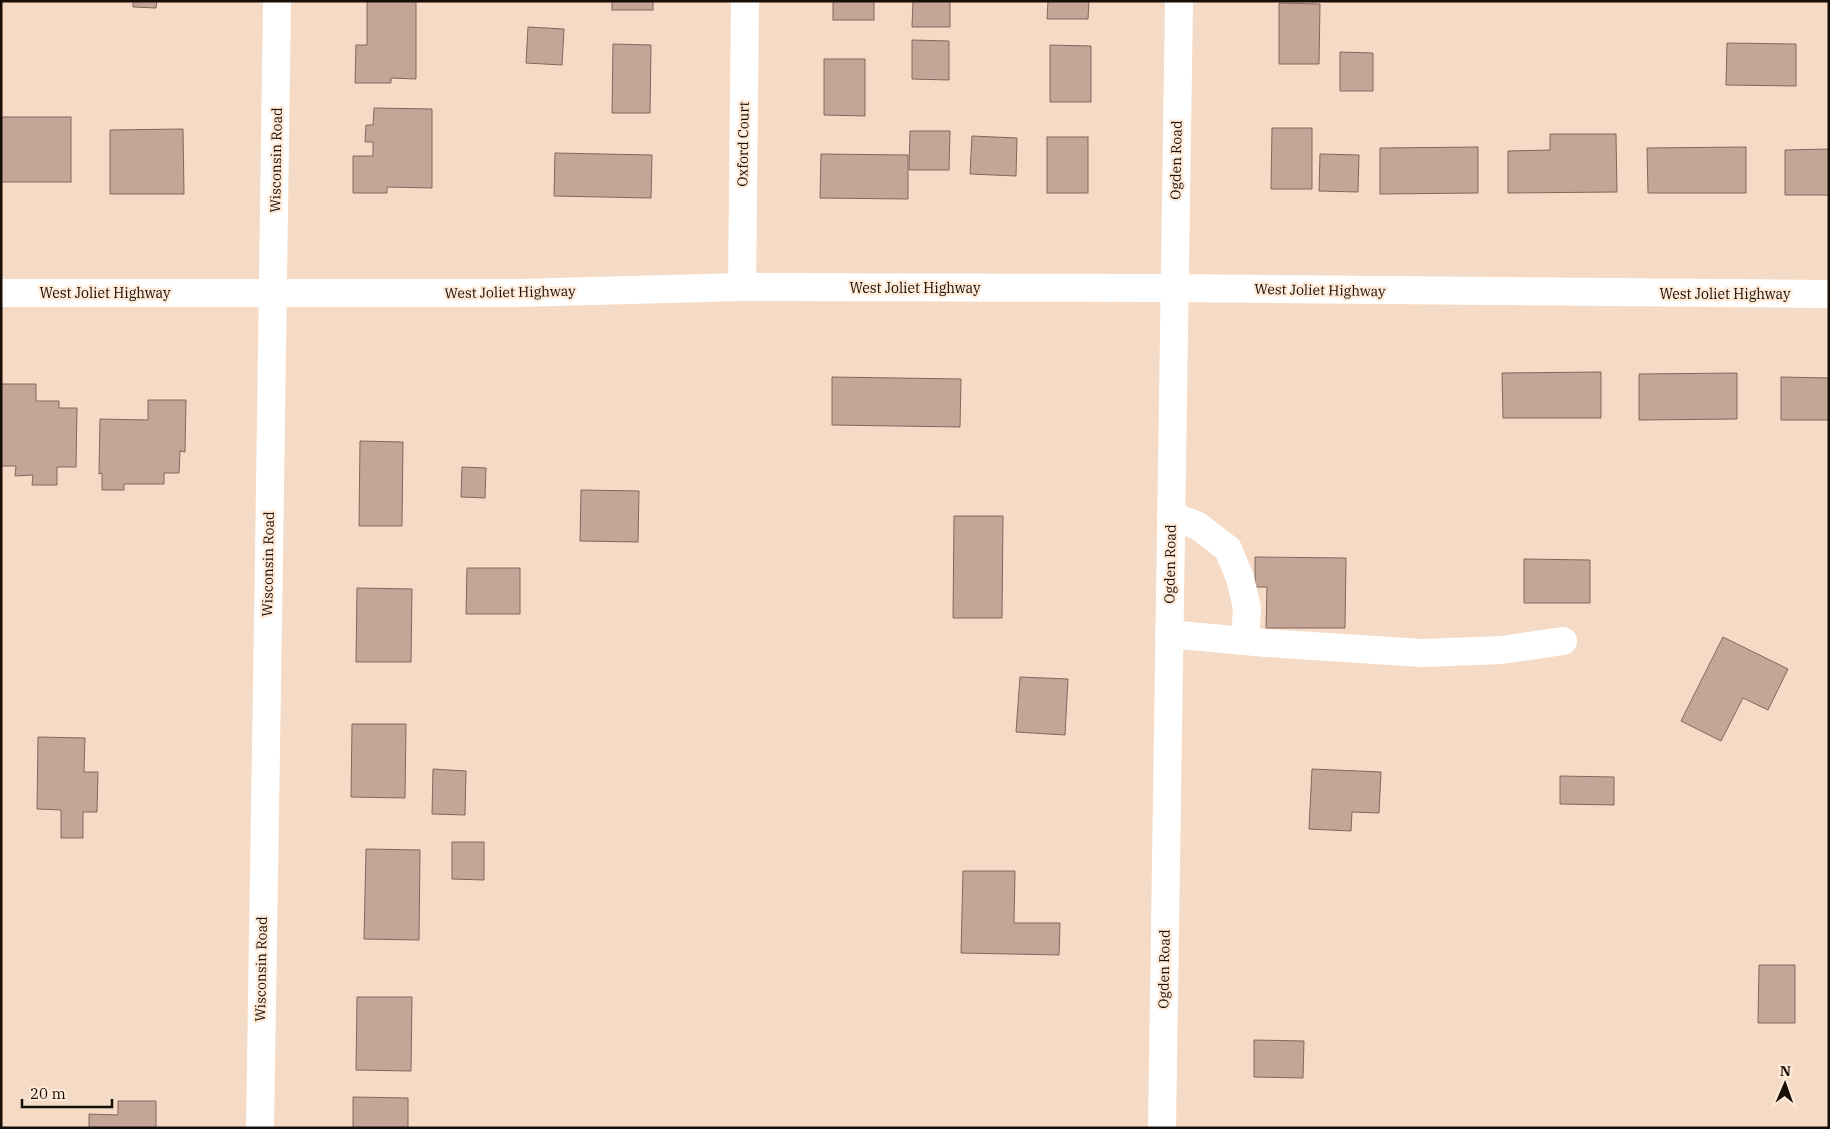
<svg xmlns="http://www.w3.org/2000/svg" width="1830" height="1129" font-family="'IBM Plex Serif',serif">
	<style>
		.building { fill: #c4a598; stroke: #84675c }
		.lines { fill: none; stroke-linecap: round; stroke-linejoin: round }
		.minor { stroke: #fff; stroke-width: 28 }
		.labels { text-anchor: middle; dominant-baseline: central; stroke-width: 4.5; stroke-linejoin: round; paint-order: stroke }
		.street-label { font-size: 14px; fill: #170e07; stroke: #ffead8 }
	</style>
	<rect width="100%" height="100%" fill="#f5dbc5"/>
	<g class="building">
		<polygon points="133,1 157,1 156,8 133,7"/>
		<polygon points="367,1 416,1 416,79 391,78 391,83 355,83 356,45 367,45"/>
		<rect x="612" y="1" width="41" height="9"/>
		<rect x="833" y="1" width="41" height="19"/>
		<polygon points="913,1 950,1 950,27 912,27"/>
		<polygon points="1048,1 1089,1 1088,19 1047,19"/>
		<polygon points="1279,3 1320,4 1319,64 1279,64"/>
		<polygon points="528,27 564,29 562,65 526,63"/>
		<polygon points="912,40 949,41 949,80 912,79"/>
		<polygon points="1727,43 1796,44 1796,86 1726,85"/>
		<polygon points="613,44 651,45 650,113 612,113"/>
		<polygon points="1050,45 1091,46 1091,102 1050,102"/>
		<polygon points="1340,52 1373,53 1373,91 1340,91"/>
		<polygon points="824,59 865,59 865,116 824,115"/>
		<polygon points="374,108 432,109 432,188 387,187 387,193 353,193 353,156 373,156 373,142 365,142 366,125 373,125"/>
		<rect x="1" y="117" width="70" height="65"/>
		<polygon points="1272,128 1312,128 1312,189 1271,189"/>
		<polygon points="183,129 184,194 110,194 110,130"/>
		<polygon points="910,131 950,131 949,170 909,170"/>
		<polygon points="1550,134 1616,134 1617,192 1508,193 1508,151 1550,150"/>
		<polygon points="972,136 1017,138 1016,176 970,174"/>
		<rect x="1047" y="137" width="41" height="56"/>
		<polygon points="1478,147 1478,193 1380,194 1380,148"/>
		<polygon points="1746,147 1746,193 1648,193 1647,148"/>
		<polygon points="1829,149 1829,195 1785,195 1785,150"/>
		<polygon points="555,153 652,155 651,198 554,196"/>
		<polygon points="821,154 908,155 908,199 820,198"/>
		<polygon points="1320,154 1359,155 1358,192 1319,191"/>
		<polygon points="1601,372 1601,418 1503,418 1502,373"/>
		<polygon points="1737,373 1737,419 1639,420 1639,374"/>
		<polygon points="832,377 961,379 960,427 832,425"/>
		<polygon points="1781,377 1829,378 1829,420 1781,420"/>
		<polygon points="1,384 36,384 36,401 59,401 59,408 77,408 76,467 57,467 57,485 32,485 33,475 15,476 16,466 1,466"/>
		<polygon points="148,400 186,400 185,452 180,451 179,473 164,473 164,484 124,484 124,490 102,490 102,473 99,474 100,419 148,420"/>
		<polygon points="360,441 403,442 402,526 359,526"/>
		<polygon points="462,467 486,468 485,498 461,497"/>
		<polygon points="581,490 639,491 638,542 580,541"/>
		<polygon points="954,516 1003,516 1002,618 953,618"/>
		<polygon points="1255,557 1346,558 1345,628 1266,628 1267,587 1255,587"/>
		<polygon points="1524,559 1590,560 1590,603 1524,603"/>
		<polygon points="467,568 520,568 520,614 466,614"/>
		<polygon points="357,588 412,589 411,662 356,662"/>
		<polygon points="1723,637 1788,669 1768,710 1743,698 1721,741 1681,721"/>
		<polygon points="1020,677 1068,679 1065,735 1016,732"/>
		<polygon points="352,724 406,724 405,798 351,797"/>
		<polygon points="38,737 85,738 84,772 98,772 97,812 83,812 83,838 61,838 61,810 37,809"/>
		<polygon points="433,769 466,771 465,815 432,814"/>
		<polygon points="1312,769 1381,772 1379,813 1352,812 1351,831 1309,829"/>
		<polygon points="1560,776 1614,777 1614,805 1560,804"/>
		<polygon points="452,842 484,842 484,880 452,879"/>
		<polygon points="366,849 420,850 419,940 364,939"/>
		<polygon points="963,871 1015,871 1014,923 1060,923 1059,955 961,953"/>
		<polygon points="1759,965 1795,965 1795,1023 1758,1023"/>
		<polygon points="357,997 412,997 411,1071 356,1070"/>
		<polygon points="1254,1040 1304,1041 1303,1078 1254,1077"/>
		<polygon points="353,1097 408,1098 408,1128 353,1128"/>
		<polygon points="118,1101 156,1101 156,1128 89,1128 89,1114 118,1115"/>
	</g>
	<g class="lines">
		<g class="minor">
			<polyline points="742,287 745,1"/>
			<polyline points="1,293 517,293 742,287 1174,288 1829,294"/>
			<polyline points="1171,515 1198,526 1228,549 1240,578 1247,608 1245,641"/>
			<polyline points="1169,634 1266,643 1422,653 1502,650 1563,641"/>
			<path d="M260,1128c4,-376 14,-751 17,-1127"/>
			<polyline points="1162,1128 1179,1"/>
		</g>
	</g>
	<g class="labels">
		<g class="street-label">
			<text transform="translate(743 144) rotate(-89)">Oxford Court</text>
			<text transform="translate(276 160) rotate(-89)">Wisconsin Road</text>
			<text transform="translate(1176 160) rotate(-89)">Ogden Road</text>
			<text x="915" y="288">West Joliet Highway</text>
			<text transform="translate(1320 290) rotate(1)">West Joliet Highway</text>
			<text transform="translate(510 292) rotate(-1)">West Joliet Highway</text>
			<text x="105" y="293">West Joliet Highway</text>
			<text x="1725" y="294">West Joliet Highway</text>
			<text transform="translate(268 564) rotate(-89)">Wisconsin Road</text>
			<text transform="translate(1170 564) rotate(-89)">Ogden Road</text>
			<text transform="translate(261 969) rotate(-89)">Wisconsin Road</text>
			<text transform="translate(1164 969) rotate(-89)">Ogden Road</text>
		</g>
	</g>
	<rect width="1830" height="1129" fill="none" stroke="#170e07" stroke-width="5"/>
	<g transform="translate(1785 1084) rotate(2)" stroke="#ffead8" stroke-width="4" paint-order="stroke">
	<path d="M0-4L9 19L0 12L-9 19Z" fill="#170e07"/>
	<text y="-8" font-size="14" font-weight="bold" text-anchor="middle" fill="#170e07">N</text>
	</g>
	<path d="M22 1099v8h90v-8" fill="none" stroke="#170e07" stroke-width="2.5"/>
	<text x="30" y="1099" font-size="15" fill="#170e07" stroke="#ffead8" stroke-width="4" paint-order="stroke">20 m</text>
</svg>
